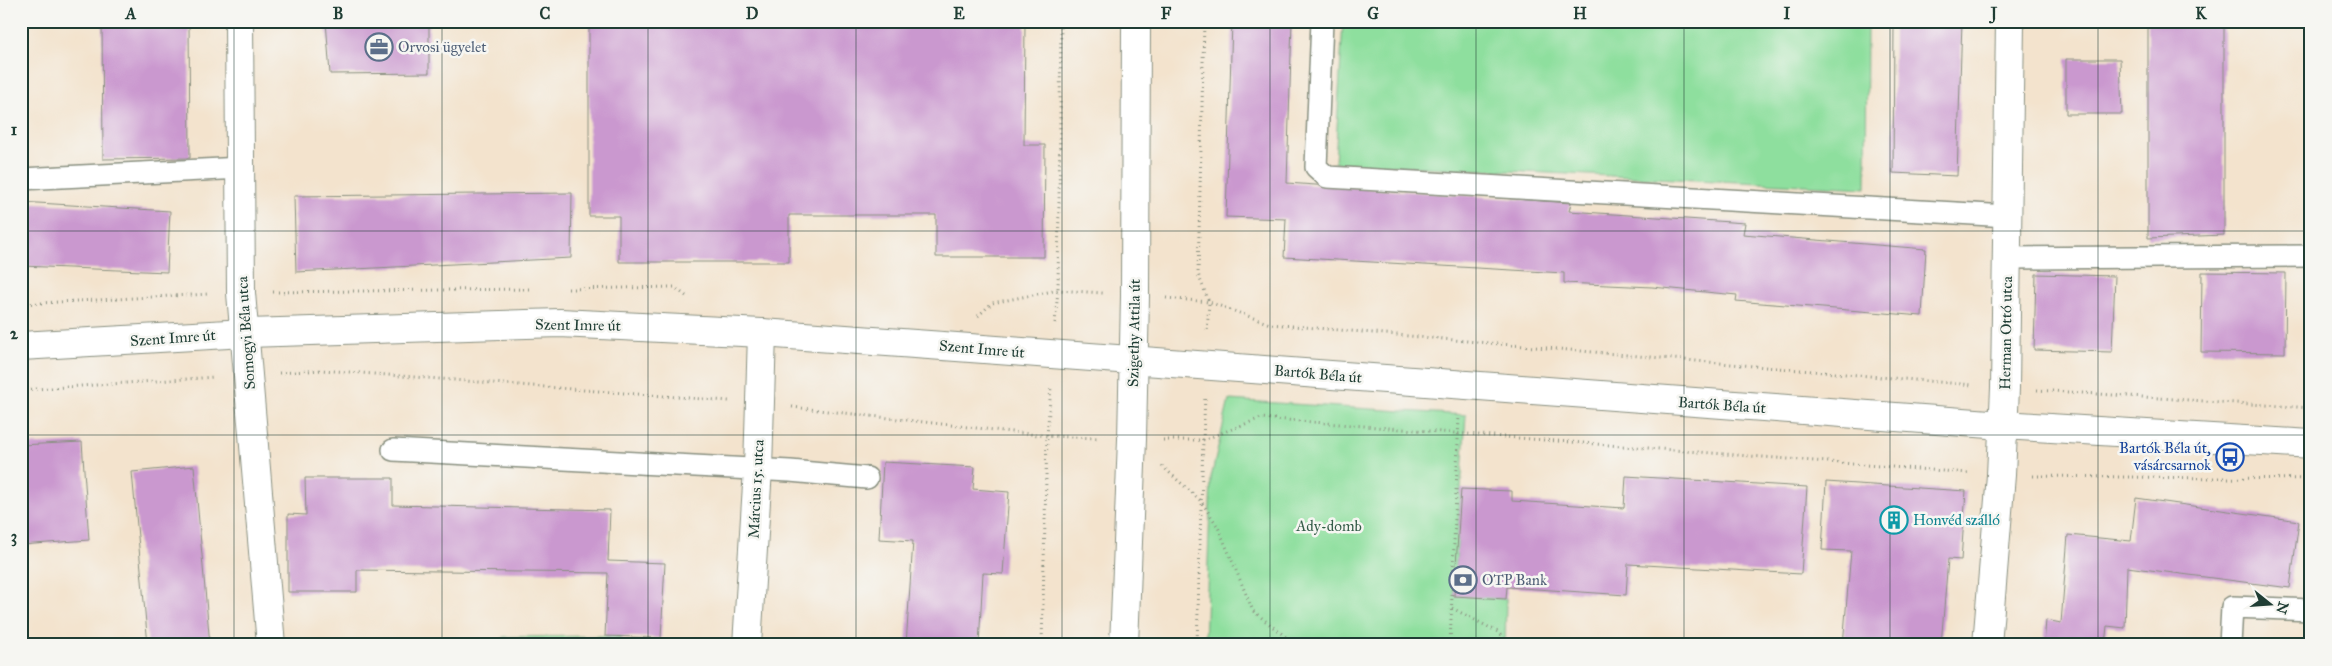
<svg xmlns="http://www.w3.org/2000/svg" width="2332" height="666" font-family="'IM FELL Great Primer',serif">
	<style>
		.green { fill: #8edf9e; stroke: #568e69 }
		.building { fill: #ca98cf }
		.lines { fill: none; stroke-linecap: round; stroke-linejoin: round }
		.lane-casing { stroke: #899080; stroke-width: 24 }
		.street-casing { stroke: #899080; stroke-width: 30 }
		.secondary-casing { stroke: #899080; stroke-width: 30 }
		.path { stroke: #899080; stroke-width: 3; stroke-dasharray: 1 4; stroke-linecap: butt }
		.lane { stroke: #fff; stroke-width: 21 }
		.street { stroke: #fff; stroke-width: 28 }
		.secondary { stroke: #fff; stroke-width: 28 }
		.grid { fill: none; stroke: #1f3d34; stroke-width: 1; stroke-opacity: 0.55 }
		.labels { text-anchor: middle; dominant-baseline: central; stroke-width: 5; stroke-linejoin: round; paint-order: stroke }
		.service-label { font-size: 15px; fill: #4e5e75; stroke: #f6f6f2; text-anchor: start }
		.street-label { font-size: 15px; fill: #1f3d34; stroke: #f6f6f2 }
		.transit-label { font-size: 15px; fill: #164399; stroke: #f6f6f2; text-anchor: end }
		.culture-label { font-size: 15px; fill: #0d838f; stroke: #f6f6f2; text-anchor: start }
		.park-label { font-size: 15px; fill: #355d49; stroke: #f6f6f2 }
		.neatline { fill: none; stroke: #1f3d34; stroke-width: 2 }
		.grid-label { font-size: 16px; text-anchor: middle; font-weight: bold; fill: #1f3d34 }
	</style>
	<rect width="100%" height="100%" fill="#f6f6f2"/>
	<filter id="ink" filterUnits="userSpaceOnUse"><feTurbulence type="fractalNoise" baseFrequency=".02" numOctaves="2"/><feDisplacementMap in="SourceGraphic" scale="10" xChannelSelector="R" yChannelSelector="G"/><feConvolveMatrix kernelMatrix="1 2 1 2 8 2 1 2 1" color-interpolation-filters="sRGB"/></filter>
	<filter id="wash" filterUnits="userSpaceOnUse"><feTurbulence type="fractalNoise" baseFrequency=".0096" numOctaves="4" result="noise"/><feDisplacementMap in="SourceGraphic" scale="20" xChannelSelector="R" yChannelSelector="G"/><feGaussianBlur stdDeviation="1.12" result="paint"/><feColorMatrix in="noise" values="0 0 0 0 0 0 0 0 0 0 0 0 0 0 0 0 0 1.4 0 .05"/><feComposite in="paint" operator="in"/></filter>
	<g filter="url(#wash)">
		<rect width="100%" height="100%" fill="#f3e3cd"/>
		<g class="green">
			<polygon points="1343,21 1867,21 1866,188 1335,163"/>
			<polygon points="1229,400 1466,415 1454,595 1506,599 1505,645 1205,645 1211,478"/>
			<polygon points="605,636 621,637 621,645 504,645 503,637"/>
		</g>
		<g id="blocks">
			<g class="building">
				<polygon points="102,21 189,21 190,158 103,159"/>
				<polygon points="326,21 429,21 429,73 330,74"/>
				<polygon points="589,21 1025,21 1024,145 1045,145 1044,257 936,257 936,215 789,215 789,262 619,262 619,216 589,216"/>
				<polygon points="1232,21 1292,21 1287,183 1571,203 1569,211 1745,223 1743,234 1926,249 1922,316 1736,301 1737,295 1652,287 1564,283 1564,273 1284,257 1286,219 1226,217"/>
				<polygon points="1894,21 1962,21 1957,176 1893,173"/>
				<polygon points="2148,22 2224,24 2224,235 2148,238"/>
				<polygon points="2066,59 2120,59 2122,114 2066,114"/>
				<polygon points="572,193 571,258 296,272 294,196"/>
				<polygon points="21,202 170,211 167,272 21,266"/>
				<polygon points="2202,272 2286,273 2285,353 2201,352"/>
				<polygon points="2036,274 2115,276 2112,352 2034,350"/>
				<polygon points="82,442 89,540 21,545 21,445"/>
				<polygon points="883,462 975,467 973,489 1009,492 1003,574 983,573 979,645 906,645 913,541 879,539"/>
				<polygon points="194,466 210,645 148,645 132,472"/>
				<polygon points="1626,476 1807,487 1801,574 1628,564 1626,595 1507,587 1506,599 1454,596 1461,489 1512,491 1512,501 1624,508"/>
				<polygon points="305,478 393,478 393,505 610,510 608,561 665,563 661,638 605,636 608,573 357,570 357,592 288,592 288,514 306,515"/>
				<polygon points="1826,482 1966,491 1961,560 1948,559 1941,645 1843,645 1851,551 1822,550"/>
				<polygon points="2136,498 2299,521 2290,588 2127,567 2125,628 2107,626 2105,645 2044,645 2046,620 2061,623 2068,535 2131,541"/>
			</g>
		</g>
	</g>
	<g filter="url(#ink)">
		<use href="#blocks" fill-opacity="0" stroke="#899080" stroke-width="1"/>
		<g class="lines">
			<g class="lane-casing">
				<g id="lane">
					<polyline points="1322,21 1316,167 1327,177 2008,216"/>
					<polyline points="21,179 242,168"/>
					<polyline points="2007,258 2311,256"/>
					<polyline points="393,450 790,471 867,478"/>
					<polyline points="2230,645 2232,607 2311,610"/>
				</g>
			</g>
			<g class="street-casing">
				<g id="street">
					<polyline points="239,21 241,293 271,645"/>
					<polyline points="21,346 245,333 560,323 762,333 943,346 2003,425 2311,444"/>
					<polyline points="747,645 758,469 762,333"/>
					<polyline points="1987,645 2001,475 2005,388 2010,21"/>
				</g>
			</g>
			<g class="secondary-casing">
				<polyline id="secondary" points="1124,645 1132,439 1135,296 1136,21"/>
			</g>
			<g class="path">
				<polyline points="1204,21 1198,274 1209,302 1207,333"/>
				<polyline points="568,289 674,287 686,296"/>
				<polyline points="273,292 529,289"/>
				<polyline points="1166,298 1209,302 1270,324 1973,385"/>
				<polyline points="21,304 209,294"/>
				<polyline points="978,316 992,303 1058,290 1103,293"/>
				<polyline points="1055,323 1058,290 1061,21"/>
				<polyline points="279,373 322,370 729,401"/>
				<polyline points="21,390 215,377"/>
				<polyline points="2037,390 2311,408"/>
				<polyline points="792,407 1047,436 1099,438"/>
				<polyline points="1163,440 1203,440 1205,397"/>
				<polyline points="1162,466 1201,501 1218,527 1253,611 1296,645"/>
				<polyline points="2033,476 2311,479"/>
				<polyline points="1452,608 1498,632 1509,645"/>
				<polyline points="1042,645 1047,436 1051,387"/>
				<polyline points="1197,645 1203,440 1261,418 1969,473"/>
				<polyline points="1450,645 1459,416"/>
			</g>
			<use href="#lane" class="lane"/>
			<use href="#street" class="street"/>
			<use href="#secondary" class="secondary"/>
		</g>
	</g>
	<path class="grid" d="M234,21v624M442,21v624M648,21v624M856,21v624M1062,21v624M1270,21v624M1476,21v624M1684,21v624M1890,21v624M2098,21v624M21,231h2290M21,435h2290"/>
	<defs>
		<g id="office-ring" transform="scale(1.4375)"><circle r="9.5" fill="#f6f6f2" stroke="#5c6f8a" stroke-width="1.5"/><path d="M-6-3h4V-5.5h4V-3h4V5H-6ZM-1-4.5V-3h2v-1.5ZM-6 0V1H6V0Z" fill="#5c6f8a"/></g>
		<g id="bus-ring" transform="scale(1.4375)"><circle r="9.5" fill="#f6f6f2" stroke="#1a4fb4" stroke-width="1.5"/><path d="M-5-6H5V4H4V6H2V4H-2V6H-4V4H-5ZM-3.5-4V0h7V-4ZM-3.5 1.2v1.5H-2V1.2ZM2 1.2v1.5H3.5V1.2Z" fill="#1a4fb4"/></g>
		<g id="building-ring" transform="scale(1.4375)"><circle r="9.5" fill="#f6f6f2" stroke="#0f9aa8" stroke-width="1.5"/><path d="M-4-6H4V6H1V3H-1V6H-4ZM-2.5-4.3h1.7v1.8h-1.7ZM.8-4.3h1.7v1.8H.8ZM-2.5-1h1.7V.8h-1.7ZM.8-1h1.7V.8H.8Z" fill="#0f9aa8"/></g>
		<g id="bank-ring" transform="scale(1.4375)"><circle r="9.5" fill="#f6f6f2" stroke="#5c6f8a" stroke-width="1.5"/><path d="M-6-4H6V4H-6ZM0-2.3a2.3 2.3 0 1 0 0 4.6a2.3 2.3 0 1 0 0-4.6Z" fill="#5c6f8a"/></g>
	</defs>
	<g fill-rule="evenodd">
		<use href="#office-ring" x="379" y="47"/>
		<use href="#bus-ring" x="2230" y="457"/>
		<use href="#building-ring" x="1894" y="520"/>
		<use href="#bank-ring" x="1463" y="580"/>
	</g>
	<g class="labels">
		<g class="service-label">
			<text x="398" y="47">Orvosi ügyelet</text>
			<text x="1482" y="580">OTP Bank</text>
		</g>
		<g class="street-label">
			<text transform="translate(578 325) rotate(1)">Szent Imre út</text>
			<text transform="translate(246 333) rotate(-94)">Somogyi Béla utca</text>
			<text transform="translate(1134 333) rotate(-89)">Szigethy Attila út</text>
			<text transform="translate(2006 333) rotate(-89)">Herman Ottó utca</text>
			<text transform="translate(173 338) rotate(-4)">Szent Imre út</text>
			<text transform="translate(982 349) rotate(5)">Szent Imre út</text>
			<text transform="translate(1318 374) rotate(5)">Bartók Béla út</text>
			<text transform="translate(1722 405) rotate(4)">Bartók Béla út</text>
			<text transform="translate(756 489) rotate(-87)">Március 15. utca</text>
		</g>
		<g class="transit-label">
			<text x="2211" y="448">Bartók Béla út,<tspan x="2211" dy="17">vásárcsarnok</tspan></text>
		</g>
		<g class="culture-label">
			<text x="1913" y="520">Honvéd szálló</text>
		</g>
		<g class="park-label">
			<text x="1329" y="526">Ady-domb</text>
		</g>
	</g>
	<rect width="2332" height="666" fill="none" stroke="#f6f6f2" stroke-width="55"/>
	<g transform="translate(2270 604) rotate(107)" stroke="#f6f6f2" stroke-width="4" paint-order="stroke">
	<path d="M0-4L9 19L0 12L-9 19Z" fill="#1f3d34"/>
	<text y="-8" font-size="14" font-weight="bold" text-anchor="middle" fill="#1f3d34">N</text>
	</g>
	<rect x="28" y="28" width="2276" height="610" class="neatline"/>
	<g class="grid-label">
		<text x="131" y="19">A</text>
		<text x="338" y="19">B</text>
		<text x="545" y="19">C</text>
		<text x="752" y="19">D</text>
		<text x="959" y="19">E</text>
		<text x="1166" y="19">F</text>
		<text x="1373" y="19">G</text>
		<text x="1580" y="19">H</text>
		<text x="1787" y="19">I</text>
		<text x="1994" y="19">J</text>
		<text x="2201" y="19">K</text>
		<text x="14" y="135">1</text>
		<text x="14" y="339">2</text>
		<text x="14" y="542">3</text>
	</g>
</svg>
